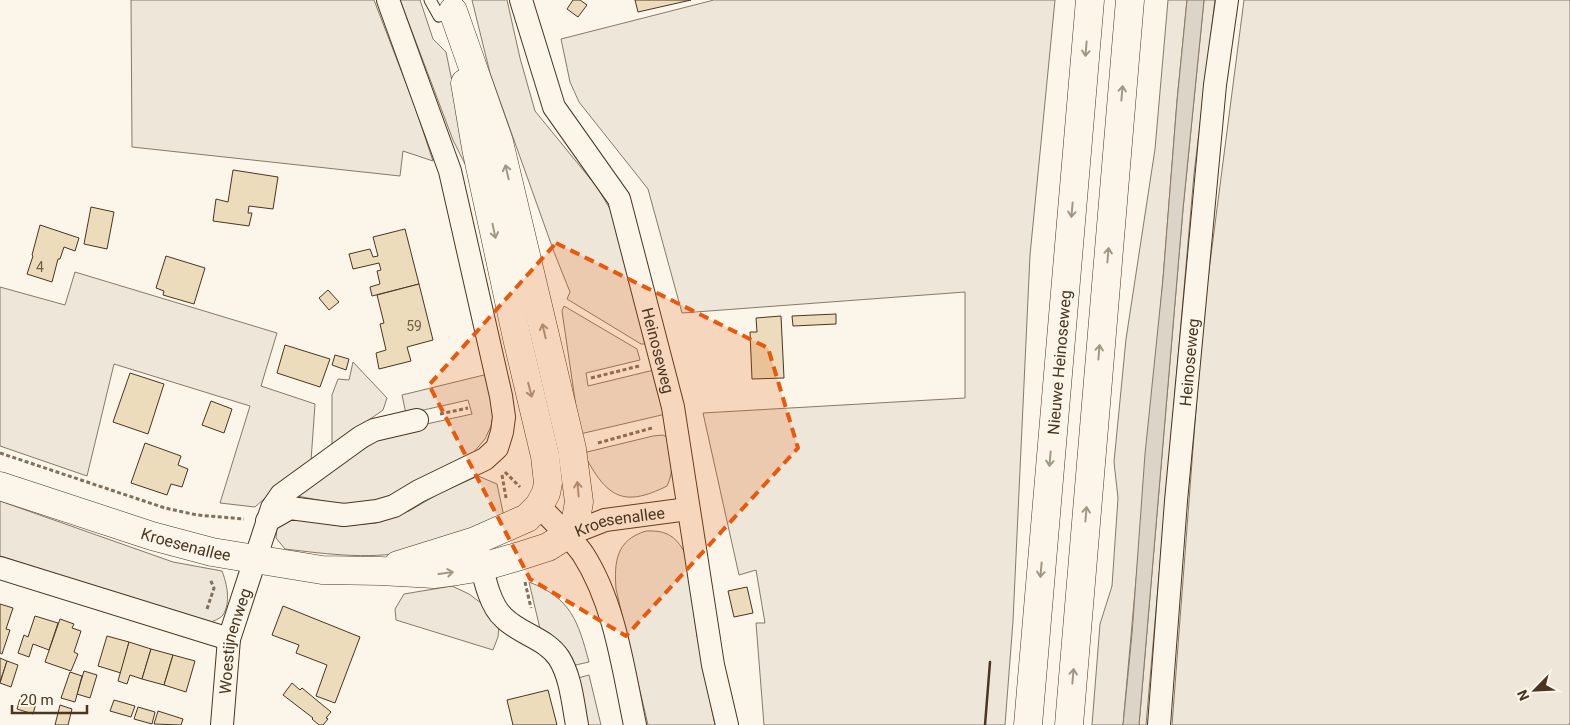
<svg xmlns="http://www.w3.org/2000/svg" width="1570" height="725" font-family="Roboto,sans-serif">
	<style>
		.green { fill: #ede6d9; stroke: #887966 }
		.water { fill: #dcd4c6; stroke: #887966 }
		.building { fill: #ecdcbc; stroke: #4a3520 }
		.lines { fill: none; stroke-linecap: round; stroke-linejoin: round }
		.lane-casing { stroke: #4a3520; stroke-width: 13 }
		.street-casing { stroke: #4a3520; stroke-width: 24 }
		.secondary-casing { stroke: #4a3520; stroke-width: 29 }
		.highway-casing { stroke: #4a3520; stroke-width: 29 }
		.path { stroke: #7f6f5c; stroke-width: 3; stroke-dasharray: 4 2.5; stroke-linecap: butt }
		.lane { stroke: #fbf6e9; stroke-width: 11 }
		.street { stroke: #fbf6e9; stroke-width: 22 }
		.secondary { stroke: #fbf6e9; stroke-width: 28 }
		.highway { stroke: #fbf6e9; stroke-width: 28 }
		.wall { stroke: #4a3520; stroke-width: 2.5 }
		.oneway { stroke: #a29684 }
		.marked { fill: #e8590c; fill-opacity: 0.2; stroke: #e8590c; stroke-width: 4; stroke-dasharray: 10 6; stroke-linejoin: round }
		.labels { text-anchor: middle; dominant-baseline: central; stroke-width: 4; stroke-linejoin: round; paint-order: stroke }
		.number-label { font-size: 14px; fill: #725f47 }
		.street-label { font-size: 16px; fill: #4a3520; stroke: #fbf6e9 }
	</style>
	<rect width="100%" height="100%" fill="#fbf6e9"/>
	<g class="green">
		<polygon points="131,0 374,0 414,104 433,161 403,151 400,176 132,147"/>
		<polygon points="400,0 420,0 433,39 446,52 472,178 453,140"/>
		<polygon points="472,0 507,0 520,58 535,111 597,187 610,209 619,232 648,344 641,344 567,299 570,292 554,252 490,73"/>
		<polygon points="714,0 1055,0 1030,255 1013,621 1005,725 764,725 756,623 765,623 756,570 739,575 703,413 965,398 965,292 682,313 648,189 579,102 570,82 561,39"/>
		<polygon points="1168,0 1187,0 1177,101 1163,279 1123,725 1092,725 1100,624 1112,586 1118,498 1114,462 1126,339 1155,149"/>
		<polygon points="1204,0 1215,0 1194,174 1146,725 1139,725 1183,209"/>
		<polygon points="1244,0 1570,0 1570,722 1569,725 1172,725 1203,317"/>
		<polygon points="75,272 277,333 261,386 315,404 311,461 284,481 255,507 220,503 250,406 114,364 87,476 0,446 0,287 65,305"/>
		<polygon points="564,306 637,349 640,360 586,373 588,386 654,370 666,414 580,434 562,311"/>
		<polygon points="353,362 387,398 383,410 332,446 332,395 338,379 349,380"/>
		<polygon points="488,374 494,411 491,426 485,439 473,453 386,500 344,505 292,495 381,438 422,425 472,414 468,400 406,414 402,395"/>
		<path d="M663,435l6,3c2,17 6,32 -2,48 -44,22 -60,11 -82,-30l2,-4 66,-16z"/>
		<path d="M478,476l19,8 7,33c-29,10 -57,23 -86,32 -41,12 -91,5 -133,0l-9,-11 1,-10 7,-6 10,-3 47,7 35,-3 33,-12 31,-18z"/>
		<path d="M0,501l173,61 49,9c5,13 9,31 1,44 -3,4 -10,6 -14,8l-209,-67z"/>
		<path d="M646,531c22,-1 31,6 41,26l10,79 18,89h-67l-32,-136c-2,-27 0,-49 30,-58z"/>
		<path d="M529,582c42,16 49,39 60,80l-18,4 -30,-33z"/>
		<polygon points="452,586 469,594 481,603 499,625 498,637 493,650 396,620 395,609 404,594"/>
		<polygon points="589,675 601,725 585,725 574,679"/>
	</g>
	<polygon class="water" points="1187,0 1204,0 1183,209 1139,725 1123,725 1132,634 1145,454 1163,279 1177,101"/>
	<g class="building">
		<polygon points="573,0 580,0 587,5 578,17 567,9"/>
		<polygon points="635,0 691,0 638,12"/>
		<polygon points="233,170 278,177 273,209 249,206 248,213 252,213 249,226 213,221 216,199 228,202"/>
		<polygon points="91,207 114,212 107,249 84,244"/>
		<polygon points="40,225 79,238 75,251 64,247 60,259 58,259 52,282 27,274 33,256 32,255"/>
		<polygon points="405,229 419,284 372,296 370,287 380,284 377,271 381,270 379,263 353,269 349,254 370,249 373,257 378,256 373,237"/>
		<polygon points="166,256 205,268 194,304 163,295 164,291 156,288"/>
		<polygon points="419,284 433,340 407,347 411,361 379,369 376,353 386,350 380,324 384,323 377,295"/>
		<polygon points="328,290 339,302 329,310 319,298"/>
		<polygon points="836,314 836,324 793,326 792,316"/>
		<polygon points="781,316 784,378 752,379 750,332 757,332 756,318"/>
		<polygon points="285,345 330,359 320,387 277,373"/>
		<polygon points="335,355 349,359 346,370 332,365"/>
		<polygon points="130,373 164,384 148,434 113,422"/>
		<polygon points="211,401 232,409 224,433 202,425"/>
		<polygon points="145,443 181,456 178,465 188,469 182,487 171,484 167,495 131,483"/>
		<polygon points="747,587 753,613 734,617 728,591"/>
		<polygon points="0,604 13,608 6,629 10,630 2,654 0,653"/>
		<polygon points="283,606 360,637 335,703 316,696 327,665 296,653 299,645 272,635"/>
		<polygon points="35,616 58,623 49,650 33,644 29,657 18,653 24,635 28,637"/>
		<polygon points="60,619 74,624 72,628 81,631 74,652 78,654 71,671 45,662"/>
		<polygon points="107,636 129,642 121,673 98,666"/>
		<polygon points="129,642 151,649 142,679 130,675 127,684 118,681"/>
		<polygon points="151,649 173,655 164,685 142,679"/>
		<polygon points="173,655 195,661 186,692 164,685"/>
		<polygon points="0,658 7,661 0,682"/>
		<polygon points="7,661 18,665 11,687 0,683"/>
		<polygon points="84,671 97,675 90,698 77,694"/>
		<polygon points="70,672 82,676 75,702 61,698"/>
		<polygon points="292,683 300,690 302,688 331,712 326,718 328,719 323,725 319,725 312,719 313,718 283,695"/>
		<polygon points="548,690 557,725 513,725 507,700"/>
		<polygon points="21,695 37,700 33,714 17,709"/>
		<polygon points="114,700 135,706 131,717 110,711"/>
		<polygon points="60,705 72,709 68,725 55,725"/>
		<polygon points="138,707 155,712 152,724 134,719"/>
		<polygon points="158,711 183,719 181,725 154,724"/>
	</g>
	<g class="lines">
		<g class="lane-casing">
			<polyline id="lane" points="430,0 439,16 453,11"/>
		</g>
		<g class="street-casing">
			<g id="street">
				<path id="s1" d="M521,0l33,107 65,92 54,208 40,258 14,60"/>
				<path d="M539,506c15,16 32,31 44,48 32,50 40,114 52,171"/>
				<polyline points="267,521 290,508 344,515 377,511 394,506 419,491 485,459 497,448 502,432 504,417 501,396 450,171 388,0"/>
				<path id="s2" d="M567,535l38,-15 83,-11"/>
				<path d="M478,551c5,20 10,53 26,67 16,16 43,21 55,40 12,19 14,46 18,67"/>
				<polyline points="0,568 229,639"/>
				<path id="s3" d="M222,725l7,-86 43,-131 9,-13 80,-58 13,-7 43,-10"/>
				<path id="s4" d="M1159,725l17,-224 39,-416 12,-85"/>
			</g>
		</g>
		<g class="secondary-casing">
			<g id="secondary">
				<path id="s5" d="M0,486l152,50 60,16 110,18 58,1 54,3 23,-3 25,-4 38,-11 28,-9 19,-12 9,-16 3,-17 -7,-53 -73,-307 -46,-131"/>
				<polyline points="398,565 475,541 527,518 539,506 546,493 548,483 545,456 517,338 476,148 465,83"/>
			</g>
		</g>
		<g class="highway-casing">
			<g id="highway">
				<path id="s6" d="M1028,725l62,-725"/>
				<polyline points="1069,725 1130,0"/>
			</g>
		</g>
		<g class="path">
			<polyline points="591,378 639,366"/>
			<polyline points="440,414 468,408"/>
			<polyline points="598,443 652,428"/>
			<polyline points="0,453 165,508 197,515 244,519"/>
			<polyline points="505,472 520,487"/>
			<polyline points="502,475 506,498"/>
			<polyline points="525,582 531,608"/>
			<polyline points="207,609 214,588 210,579"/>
		</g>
		<use href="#lane" class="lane"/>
		<use href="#street" class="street"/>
		<use href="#secondary" class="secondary"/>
		<use href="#highway" class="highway"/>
		<polyline class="wall" points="985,725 990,662"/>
	</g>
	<defs><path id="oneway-shaft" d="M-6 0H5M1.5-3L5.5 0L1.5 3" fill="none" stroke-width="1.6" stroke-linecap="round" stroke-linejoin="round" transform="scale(1.25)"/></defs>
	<g class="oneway">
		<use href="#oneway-shaft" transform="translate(1086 49) rotate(95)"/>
		<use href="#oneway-shaft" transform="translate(1122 93) rotate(-85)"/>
		<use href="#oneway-shaft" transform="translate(507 172) rotate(-103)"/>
		<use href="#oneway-shaft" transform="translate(1072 210) rotate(95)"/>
		<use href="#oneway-shaft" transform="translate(494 231) rotate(78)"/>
		<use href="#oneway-shaft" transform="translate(1108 255) rotate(-85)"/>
		<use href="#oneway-shaft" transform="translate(544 331) rotate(-103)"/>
		<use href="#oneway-shaft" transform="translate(1099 352) rotate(-85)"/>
		<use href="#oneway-shaft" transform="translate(530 390) rotate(76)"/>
		<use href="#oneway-shaft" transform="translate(1050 459) rotate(95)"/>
		<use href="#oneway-shaft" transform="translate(578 489) rotate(-95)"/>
		<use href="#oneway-shaft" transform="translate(1086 514) rotate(-85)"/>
		<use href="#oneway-shaft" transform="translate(1041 570) rotate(95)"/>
		<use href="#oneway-shaft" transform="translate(446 573) rotate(-8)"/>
		<use href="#oneway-shaft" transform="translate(1073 676) rotate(-85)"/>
	</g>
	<path class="marked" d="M556,243l212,105 30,100 -172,188 -96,-57 -101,-194z"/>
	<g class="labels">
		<g class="number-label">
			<text x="40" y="267">4</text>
			<text x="414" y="326">59</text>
		</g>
		<g class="street-label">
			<text stroke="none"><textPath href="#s1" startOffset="381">Heinoseweg</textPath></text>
			<text stroke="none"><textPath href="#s6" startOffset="364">Nieuwe Heinoseweg</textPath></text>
			<text stroke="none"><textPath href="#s4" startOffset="364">Heinoseweg</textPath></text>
			<text stroke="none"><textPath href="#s2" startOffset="55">Kroesenallee</textPath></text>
			<text stroke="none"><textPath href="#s5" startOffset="195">Kroesenallee</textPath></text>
			<text stroke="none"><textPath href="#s3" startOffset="85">Woestijnenweg</textPath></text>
		</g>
	</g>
	<g transform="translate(1535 690) rotate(246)" stroke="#fbf6e9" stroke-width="4" paint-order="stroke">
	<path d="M0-4L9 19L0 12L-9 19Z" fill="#4a3520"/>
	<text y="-8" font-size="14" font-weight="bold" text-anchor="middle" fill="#4a3520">N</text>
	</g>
	<path d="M12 705v8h75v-8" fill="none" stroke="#4a3520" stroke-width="2.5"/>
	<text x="20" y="705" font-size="15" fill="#4a3520" stroke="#fbf6e9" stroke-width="4" paint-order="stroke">20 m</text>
</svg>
